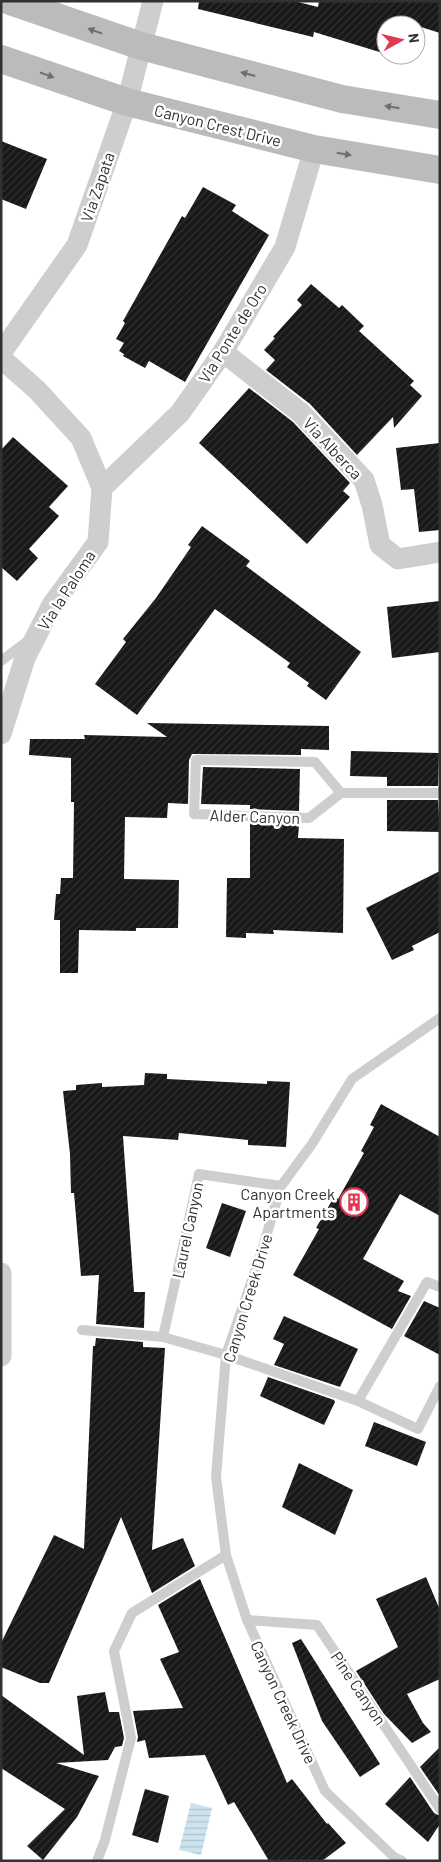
<svg xmlns="http://www.w3.org/2000/svg" width="441" height="1862" font-family="Barlow,sans-serif">
	<style>
		.water { fill: url(#water-rules) }
		.building { fill: url(#building-hatch) }
		.lines { fill: none; stroke-linecap: round; stroke-linejoin: round }
		.service { stroke: #cecece; stroke-width: 10 }
		.minor { stroke: #cecece; stroke-width: 21 }
		.secondary { stroke: #bbb; stroke-width: 28 }
		.oneway { fill: #6f6f6f }
		.labels { text-anchor: middle; dominant-baseline: central; stroke-width: 5; stroke-linejoin: round; paint-order: stroke }
		.street-label { font-size: 16px; fill: #313131; stroke: #fff }
		.poi-label { font-size: 16px; fill: #313131; stroke: #fff; text-anchor: end }
	</style>
	<defs>
		<pattern id="water-rules" width="6" height="5" patternUnits="userSpaceOnUse" patternTransform="scale(1.25)"><rect width="6" height="5" fill="#cde3ed"/><path d="M0 2.5h6" fill="none" stroke="#b0c3cc"/></pattern>
		<pattern id="building-hatch" width="6" height="6" patternUnits="userSpaceOnUse" patternTransform="scale(1.25)"><rect width="6" height="6" fill="#181818"/><path d="M-1 1l2-2M0 6l6-6M5 7l2-2" fill="none" stroke="#313131"/></pattern>
	</defs>
	<rect width="100%" height="100%" fill="#fff"/>
	<polygon class="water" points="191,1803 212,1808 201,1855 179,1850"/>
	<g class="building">
		<polygon points="199,1 294,1 318,7 319,1 440,1 440,33 405,22 404,25 386,25 386,54 314,32 313,37 198,9"/>
		<polygon points="1,141 47,159 26,209 1,199"/>
		<polygon points="203,187 236,205 232,211 269,235 185,382 149,361 145,368 123,356 124,354 119,351 124,343 116,339 125,323 123,321 182,216 185,218"/>
		<polygon points="311,284 339,308 342,305 364,326 359,331 414,381 410,385 422,396 394,428 393,417 357,455 310,404 266,370 275,360 264,350 275,338 273,337 302,305 297,300"/>
		<polygon points="249,388 293,422 350,483 343,491 350,497 307,544 199,443"/>
		<polygon points="13,437 68,486 49,507 59,516 29,549 38,558 17,581 1,567 1,450"/>
		<polygon points="440,443 440,530 419,532 414,489 401,490 396,448"/>
		<polygon points="202,526 250,561 246,566 361,652 326,700 307,686 309,683 287,667 290,663 215,609 137,715 95,684 126,642 123,639 156,598 191,547 188,545"/>
		<polygon points="440,601 440,652 392,658 387,607"/>
		<polygon points="147,723 329,726 329,750 301,749 301,755 192,754 189,760 188,804 168,803 167,818 125,817 124,879 179,880 178,928 136,928 136,931 79,930 78,973 60,973 60,920 54,920 56,894 60,894 61,878 73,878 74,802 71,802 71,758 29,755 30,739 85,739 84,735 167,737"/>
		<polygon points="351,751 439,753 438,786 387,786 387,777 350,776"/>
		<polygon points="203,767 300,769 299,811 250,809 250,805 201,804"/>
		<polygon points="387,800 438,800 440,832 387,831"/>
		<polygon points="250,823 299,825 298,838 344,839 343,933 273,930 274,934 246,933 246,938 226,937 227,878 250,878"/>
		<polygon points="440,871 440,932 412,946 414,950 392,960 366,908"/>
		<polygon points="145,1073 167,1074 167,1079 267,1084 267,1081 290,1082 286,1147 248,1145 248,1140 179,1133 178,1140 123,1136 134,1292 145,1292 144,1328 96,1324 99,1275 81,1276 74,1193 71,1193 70,1154 63,1091 76,1090 76,1085 102,1083 102,1087 144,1085"/>
		<polygon points="381,1104 440,1137 440,1216 400,1194 363,1259 404,1281 398,1291 411,1296 392,1329 293,1275 319,1229 316,1228 334,1197 338,1199 364,1153 361,1151 374,1127 370,1125"/>
		<polygon points="222,1203 246,1211 230,1257 206,1248"/>
		<polygon points="424,1301 440,1308 440,1355 404,1336"/>
		<polygon points="284,1316 358,1349 340,1387 274,1365 284,1344 273,1339"/>
		<polygon points="96,1338 143,1342 143,1347 165,1348 152,1550 183,1538 195,1566 152,1593 121,1517 49,1683 40,1683 1,1667 1,1643 54,1535 84,1549 93,1346 95,1346"/>
		<polygon points="268,1377 334,1400 335,1402 324,1425 260,1396"/>
		<polygon points="374,1422 426,1442 417,1466 365,1446"/>
		<polygon points="299,1463 353,1490 335,1535 282,1507"/>
		<polygon points="426,1577 440,1610 440,1679 407,1694 423,1723 431,1732 412,1743 384,1714 356,1671 398,1647 376,1599"/>
		<polygon points="200,1579 287,1783 292,1779 327,1824 328,1823 346,1843 322,1861 269,1861 234,1802 228,1805 205,1755 149,1758 145,1740 137,1742 138,1737 133,1711 183,1708 160,1659 179,1652 158,1605"/>
		<polygon points="301,1639 380,1764 360,1777 322,1721 292,1643"/>
		<polygon points="105,1692 109,1712 119,1712 124,1738 122,1746 115,1747 108,1760 56,1763 99,1776 77,1817 43,1860 27,1846 65,1809 1,1768 1,1695 84,1755 77,1696"/>
		<polygon points="440,1747 440,1796 420,1767"/>
		<polygon points="410,1777 434,1813 440,1816 440,1824 428,1842 385,1804"/>
		<polygon points="145,1789 169,1796 158,1843 132,1835"/>
	</g>
	<g class="lines">
		<g class="service">
			<polyline points="1,661 29,640"/>
			<polygon points="196,760 315,762 341,793 309,818 194,814"/>
			<polyline points="341,793 440,793"/>
			<polyline points="440,1287 427,1282 358,1401 418,1429 440,1386"/>
			<polyline points="82,1330 163,1337 226,1355 358,1401"/>
			<polyline points="163,1337 199,1174 281,1186"/>
			<polyline points="247,1620 317,1625 440,1809"/>
			<polyline points="97,1861 105,1840 131,1738 114,1651 132,1613 226,1555"/>
			<polyline points="402,1861 394,1857 325,1791 247,1620 226,1555 216,1477 226,1355 260,1257 281,1186 312,1144 352,1079 440,1018"/>
		</g>
		<g class="minor">
			<polyline points="223,352 301,413 364,480 372,505 380,545 398,559 440,552"/>
			<polyline points="1,353 77,245 127,102 153,1"/>
			<polyline points="1,358 37,390 81,438 102,488 98,542 52,605 25,658 1,734"/>
			<polyline points="102,488 180,413 223,352 285,247 314,149"/>
			<polyline points="1,1273 1,1356"/>
		</g>
		<g class="secondary">
			<polyline points="10,1 141,46 342,99 440,115"/>
			<polyline points="1,59 127,102 314,149 440,170"/>
		</g>
	</g>
	<defs><path id="oneway-solid" d="M-6-.8H1V-3.2L6.5 0L1 3.2V.8H-6Z" transform="scale(1.25)"/></defs>
	<g class="oneway">
		<use href="#oneway-solid" transform="translate(95 31) rotate(-161)"/>
		<use href="#oneway-solid" transform="translate(248 74) rotate(-165)"/>
		<use href="#oneway-solid" transform="translate(47 75) rotate(19)"/>
		<use href="#oneway-solid" transform="translate(392 107) rotate(-171)"/>
		<use href="#oneway-solid" transform="translate(344 154) rotate(9)"/>
	</g>
	<defs>
		<g id="building-ring" transform="scale(1.4375)"><circle r="9.5" fill="#fff" stroke="#e23953" stroke-width="1.5"/><path d="M-4-6H4V6H1V3H-1V6H-4ZM-2.5-4.3h1.7v1.8h-1.7ZM.8-4.3h1.7v1.8H.8ZM-2.5-1h1.7V.8h-1.7ZM.8-1h1.7V.8H.8Z" fill="#e23953"/></g>
	</defs>
	<g fill-rule="evenodd">
		<use href="#building-ring" x="354" y="1202"/>
	</g>
	<g class="labels">
		<g class="street-label">
			<text transform="translate(218 125) rotate(14)">Canyon Crest Drive</text>
			<text transform="translate(97 187) rotate(-71)">Via Zapata</text>
			<text transform="translate(232 333) rotate(-58)">Via Ponte de Oro</text>
			<text transform="translate(333 448) rotate(47)">Via Alberca</text>
			<text transform="translate(66 590) rotate(-57)">Via la Paloma</text>
			<text transform="translate(255 816) rotate(2)">Alder Canyon</text>
			<text transform="translate(187 1230) rotate(-78)">Laurel Canyon</text>
			<text transform="translate(247 1298) rotate(-73)">Canyon Creek Drive</text>
			<text transform="translate(359 1688) rotate(56)">Pine Canyon</text>
			<text transform="translate(284 1702) rotate(65)">Canyon Creek Drive</text>
		</g>
		<g class="poi-label">
			<text x="335" y="1193">Canyon Creek<tspan x="335" dy="18">Apartments</tspan></text>
		</g>
	</g>
	<rect width="441" height="1862" fill="none" stroke="#313131" stroke-width="5"/>
	<g transform="translate(401 40) rotate(82)"><circle r="24" fill="#ffffff" stroke="#adadad"/>
	<path d="M0-4L9 19L0 12L-9 19Z" fill="#e23953"/>
	<text y="-8" font-size="14" font-weight="bold" text-anchor="middle" fill="#313131">N</text>
	</g>
</svg>
